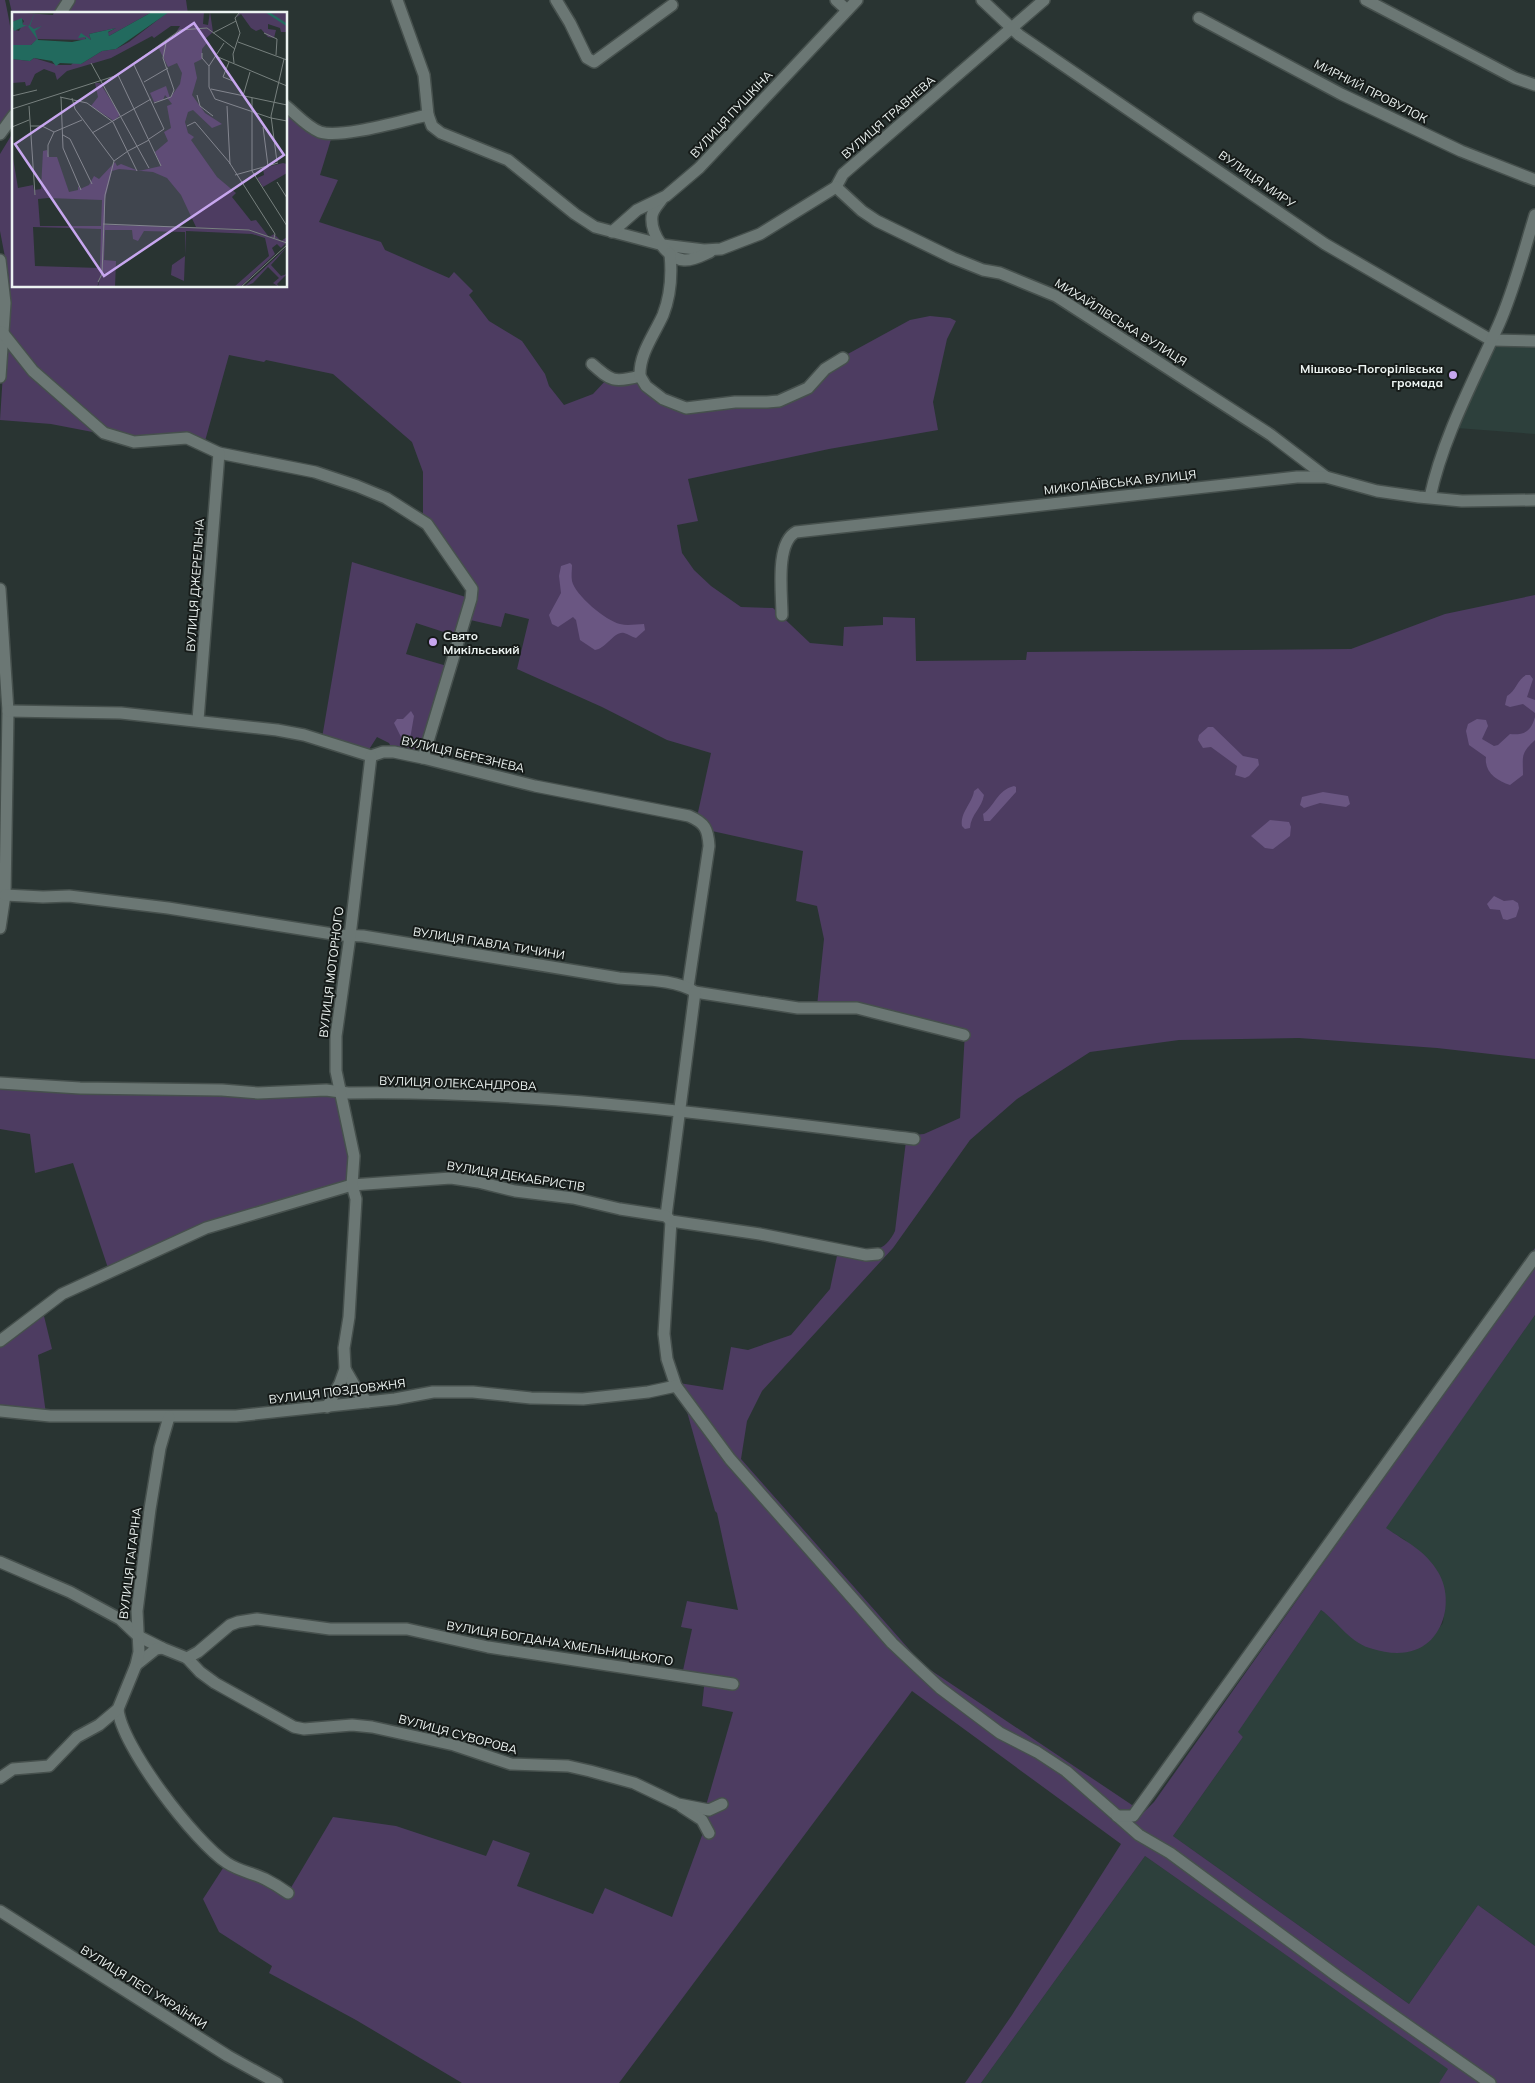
<svg xmlns="http://www.w3.org/2000/svg" width="1535" height="2083" font-family="Mulish,sans-serif">
	<style>
		.built { fill: #2d403c }
		.green { fill: #4d3c61 }
		.forest { fill: #6a5682 }
		.lines { fill: none; stroke-linecap: round; stroke-linejoin: round }
		.minor-casing { stroke: #46504d; stroke-width: 14 }
		.minor { stroke: #6b7774; stroke-width: 11 }
		.poi-dot { fill: #c7a6ef; stroke: #161b19; stroke-width: 2 }
		.labels { text-anchor: middle; dominant-baseline: central; stroke-width: 4; stroke-linejoin: round; paint-order: stroke }
		.street-label { font-size: 12px; fill: #ecf3f1; stroke: #161b19 }
		.poi-label { font-size: 12px; font-weight: bold; fill: #ecf3f1; stroke: #161b19; text-anchor: end }
		.inset-river { fill: none; stroke: #226a5e; stroke-width: 2.5 }
		.inset-road { fill: none; stroke: #77807e; stroke-width: 1 }
		.view { fill: #c7a6ef; fill-opacity: 0.15; stroke: #c7a6ef; stroke-width: 2.5 }
		.inset-edge { fill: none; stroke: #ecf3f1; stroke-width: 2.5 }
	</style>
	<rect width="100%" height="100%" fill="#293432"/>
	<g class="built">
		<polygon points="1498,344 1535,347 1535,434 1457,428 1495,345"/>
		<polygon points="1535,1315 1535,1946 1478,1905 1409,2004 1173,1836 1243,1737 1237,1733 1321,1610 1332,1618 1395,1653 1415,1650 1429,1641 1443,1623 1446,1600 1405,1540 1385,1528"/>
		<polygon points="1145,1856 1449,2069 1439,2083 981,2083"/>
	</g>
	<g class="green">
		<path d="M0,0h5c9,42 19,102 -5,140z"/>
		<polygon points="9,0 69,0 61,14 14,14 14,21"/>
		<polygon points="74,0 186,0 188,14 65,14"/>
		<path d="M286,108l46,28 -12,39 18,5 -19,42 62,20 4,8 64,28 5,-6 19,19 -4,4 20,26 33,20 23,33 4,12 15,19 29,-11 14,-15 37,2 33,23 89,-3 28,-8 30,-26 86,-47 20,-4 20,2 6,3 -9,18 -14,63 5,28 -109,19 -141,30 10,42 -21,4 5,28 12,17 17,16 30,21 32,1 37,35 33,3 1,-19 39,-2v-8l32,1 1,43 110,-1 1,-8 324,-3 94,-35 90,-19v464l-98,-11 -138,-10 -120,2 -89,12 -73,47 -47,41 -77,108 -131,143 -15,30 -6,38 182,206 209,140 10,-4 393,-553v10l-385,543 -28,13 -199,-142 -190,-214 -54,-75 44,7 8,-43 17,3 43,-15 39,-46 8,-38c25,0 44,7 57,-20l11,-90 8,-6 10,-1 36,-16 5,-86 -148,-26 7,-67 -7,-33 -21,-5 7,-50 -91,-20 -15,-14 14,-64 -44,-13 -65,-33 -85,-38 12,-50 -24,-6 -4,14 -35,-8 7,-20 -50,-80v-47l-11,-30 -79,-68 -67,-14 -2,2 -35,-7 -24,86 -40,-1 -62,-6 -52,-10 -51,-4 9,-142 -9,-47v-77l14,-23v155h272z"/>
		<polygon points="352,562 469,598 456,636 416,623 406,654 447,666 419,753 391,747 389,743 377,737 368,751 322,738"/>
		<path d="M0,1085l326,7 11,4c6,25 27,69 4,89l-233,83 -35,-105 -38,10 -5,-39 -30,-5z"/>
		<path d="M1535,1264v51l-149,213c20,14 39,22 52,44 16,26 7,67 -23,78 -13,5 -30,3 -42,-1 -22,-5 -35,-27 -52,-39l-83,122 5,5 -70,99 236,168 69,-99 57,41v137h-40l-363,-259 22,-22z"/>
		<polygon points="43,1312 52,1349 38,1355 46,1414 0,1409 0,1345"/>
		<polygon points="684,1401 891,1644 1036,1754 1158,1850 1484,2083 1439,2083 1448,2069 1145,1856 981,2083 965,2083 1012,2015 1121,1844 912,1691 619,2083 462,2083 356,2020 269,1973 272,1966 219,1932 203,1899 225,1865 289,1891 333,1817 396,1826 486,1856 493,1840 530,1853 517,1886 593,1914 605,1888 672,1917 704,1830 701,1823 733,1712 702,1706 705,1678 682,1675 692,1629 681,1627 687,1601 738,1610 717,1513 715,1511"/>
	</g>
	<g class="forest">
		<path d="M570,563l2,2c0,5 -1,11 0,16 3,14 34,40 48,43 8,2 16,0 24,0l1,6 -9,8c-4,-1 -8,-4 -12,-5 -10,-2 -18,16 -29,17l-15,-10 -4,-20 -3,-3 -15,10 -6,-3 -3,-9 12,-22 -2,-17 2,-10z"/>
		<path d="M1526,675h4l3,4 -6,18 8,3v13l-12,-9 -13,3 -5,-2 2,-9c9,-5 10,-16 19,-21z"/>
		<polygon points="411,711 414,716 410,739 403,741 394,723 397,719 403,719"/>
		<path d="M1535,717v23c-15,14 -12,16 -12,35l-13,10c-13,-4 -26,-13 -24,-28l-17,-12 -3,-14 2,-7 9,-5 9,1 2,6 -6,13 12,7 4,-1 12,-11c14,1 21,-2 25,-17z"/>
		<polygon points="1208,727 1213,727 1243,756 1258,759 1259,765 1249,776 1245,778 1235,775 1237,766 1211,747 1203,748 1198,740 1199,735"/>
		<path d="M1014,786l2,1v5l-26,29h-6l-1,-7c12,-8 14,-24 31,-28z"/>
		<path d="M978,788l6,7c-2,13 -13,19 -14,33l-5,1 -3,-3c-2,-14 10,-22 12,-35z"/>
		<polygon points="1323,792 1348,796 1350,804 1346,807 1320,803 1304,808 1300,805 1302,797"/>
		<polygon points="1270,820 1289,822 1291,827 1290,836 1273,849 1265,848 1251,836"/>
		<polygon points="1494,896 1504,901 1513,900 1518,903 1519,908 1516,917 1507,920 1503,919 1500,910 1490,909 1487,904"/>
	</g>
	<g class="lines">
		<g class="minor-casing">
			<g id="minor">
				<polyline points="397,0 424,75 428,115"/>
				<polyline points="556,0 570,23 587,58 594,62 672,5"/>
				<polyline points="836,0 847,10"/>
				<polyline points="982,0 1019,35 1325,244 1491,340 1535,341"/>
				<polyline points="1366,0 1515,78 1535,85"/>
				<polyline points="60,14 69,0"/>
				<polyline points="1199,18 1341,94 1461,151 1535,180"/>
				<path d="M286,106c10,8 21,21 34,26 21,7 84,-12 108,-17l4,11 9,7 67,27 67,54 20,13 68,18 41,5 17,-1 39,-15 76,-47 7,-13 201,-174"/>
				<polyline points="0,134 14,115"/>
				<polyline points="836,187 862,211 877,221 953,258 983,270 1000,273 1056,296 1271,435 1326,477"/>
				<path d="M662,199c-4,6 -9,10 -10,17 -2,17 15,43 32,44 9,1 19,-5 26,-8"/>
				<polyline points="612,232 637,210 666,196 699,168 857,0"/>
				<polyline points="0,260 5,303 0,377"/>
				<polyline points="2,332 33,371 104,433 134,442 187,438 219,453 315,472 357,486 386,498 427,524 472,589 471,599 423,758"/>
				<path d="M592,364c19,17 22,19 48,12l6,10 17,13 23,9 49,-6h32l12,-1 29,-13 17,-19 18,-11"/>
				<path d="M640,376c-1,-22 14,-41 23,-61 7,-18 9,-41 7,-61"/>
				<path d="M1430,497c13,-60 44,-117 69,-173 15,-34 25,-73 36,-109"/>
				<polyline points="0,589 8,711 5,895 0,928"/>
				<path d="M782,615c0,-21 -7,-72 14,-83l501,-55h29l51,14 42,6 43,4 73,-1"/>
				<path d="M8,711l113,2 156,17 27,5 67,21 12,-4h11l29,6 112,28 154,30c16,7 19,13 20,30l-21,141"/>
				<polyline points="198,720 219,453"/>
				<path d="M5,895l38,2 26,-1 99,12 171,27 24,1 256,42c23,2 57,1 76,14l103,16h59l107,27"/>
				<path d="M0,1083l80,5 142,2 36,3 68,-3 22,3c189,-3 378,23 566,46"/>
				<polyline points="666,1216 695,992"/>
				<polyline points="671,1221 664,1334 667,1359 676,1386 730,1459 892,1643 940,1688 1000,1733 1037,1752 1066,1771 1139,1835 1170,1853 1337,1976 1490,2083"/>
				<polyline points="0,1341 62,1294 206,1228 352,1185 451,1178 478,1182 515,1191 573,1198 620,1209 666,1216 671,1221 760,1234 866,1255 878,1254"/>
				<polyline points="345,1369 360,1395 368,1402"/>
				<polyline points="327,1407 340,1383 345,1369 344,1348 349,1317 356,1199 352,1185 354,1156 336,1071 336,1036 350,936 371,756"/>
				<polyline points="0,1411 50,1416 236,1416 395,1399 433,1392 473,1392 531,1398 583,1399 648,1392 676,1386"/>
				<polyline points="0,1562 70,1592 120,1619 138,1636 162,1648 187,1658 200,1672 215,1683 294,1727 304,1729 352,1725 372,1727 454,1745 511,1764 568,1766 590,1771 634,1783 678,1804 709,1810 722,1804"/>
				<polyline points="187,1658 198,1652 230,1625 238,1622 257,1619 330,1629 407,1629 488,1647 733,1684"/>
				<polyline points="136,1665 156,1649 162,1648"/>
				<path d="M118,1709c3,37 77,133 109,154 12,8 26,10 38,16 8,4 16,9 23,14"/>
				<polyline points="0,1778 13,1769 49,1766 77,1737 99,1725 118,1709 136,1665 139,1652 137,1611 150,1509 160,1448 169,1417"/>
				<polyline points="682,1807 702,1820 709,1833"/>
				<polyline points="1117,1816 1133,1816 1535,1257"/>
				<polyline points="0,1911 228,2056 277,2083"/>
			</g>
		</g>
		<use href="#minor" class="minor"/>
	</g>
	<g class="poi-dot">
		<circle cx="1453" cy="375" r="5"/>
		<circle cx="433" cy="642" r="5"/>
	</g>
	<g class="labels">
		<g class="street-label">
			<text transform="translate(1371 91) rotate(27)">МИРНИЙ ПРОВУЛОК</text>
			<text transform="translate(731 114) rotate(-47)">ВУЛИЦЯ ПУШКІНА</text>
			<text transform="translate(888 117) rotate(-41)">ВУЛИЦЯ ТРАВНЕВА</text>
			<text transform="translate(1257 179) rotate(35)">ВУЛИЦЯ МИРУ</text>
			<text transform="translate(1121 322) rotate(32)">МИХАЙЛІВСЬКА ВУЛИЦЯ</text>
			<text transform="translate(1120 482) rotate(-6)">МИКОЛАЇВСЬКА ВУЛИЦЯ</text>
			<text transform="translate(195 585) rotate(-86)">ВУЛИЦЯ ДЖЕРЕЛЬНА</text>
			<text transform="translate(463 754) rotate(13)">ВУЛИЦЯ БЕРЕЗНЕВА</text>
			<text transform="translate(489 943) rotate(9)">ВУЛИЦЯ ПАВЛА ТИЧИНИ</text>
			<text transform="translate(331 972) rotate(-83)">ВУЛИЦЯ МОТОРНОГО</text>
			<text transform="translate(458 1083) rotate(2)">ВУЛИЦЯ ОЛЕКСАНДРОВА</text>
			<text transform="translate(516 1176) rotate(9)">ВУЛИЦЯ ДЕКАБРИСТІВ</text>
			<text transform="translate(337 1391) rotate(-7)">ВУЛИЦЯ ПОЗДОВЖНЯ</text>
			<text transform="translate(130 1563) rotate(-83)">ВУЛИЦЯ ГАГАРІНА</text>
			<text transform="translate(560 1643) rotate(9)">ВУЛИЦЯ БОГДАНА ХМЕЛЬНИЦЬКОГО</text>
			<text transform="translate(458 1734) rotate(15)">ВУЛИЦЯ СУВОРОВА</text>
			<text transform="translate(144 1987) rotate(32)">ВУЛИЦЯ ЛЕСІ УКРАЇНКИ</text>
		</g>
		<g class="poi-label">
			<text x="1443" y="368">Мішково-Погорілівська<tspan x="1443" dy="14">громада</tspan></text>
			<text x="443" y="635" text-anchor="start">Свято<tspan x="443" dy="14">Микільський</tspan></text>
		</g>
	</g>
	<g transform="translate(12 12)">
		<rect width="275" height="275" fill="#293432"/>
		<path d="M0,0l41,3 1,-3h98l-43,24 -2,-3 9,-5 -27,6 2,6 -10,-5 -1,2h5l1,3 -48,-1 -7,6 -18,1 -1,-17 7,2 5,-10 -2,-2 -10,3zM156,0h36l-1,12 5,1 2,-13 3,20 -9,8 3,3 -5,6v10l-8,4 3,15 -5,17 13,18 17,11 -10,4 -19,-18 -5,2 -3,10 3,11 6,4 -3,3 26,37 19,16 -4,4 19,24 5,-1 13,17 5,-3 7,7 6,-4v5l-6,6 -4,-4 -5,4 3,6 -35,33h-6l35,-31 -4,-18 -13,-4 -66,-3 -2,50 -13,-6 1,-10 13,-9v-24l-41,-1 -6,10 -5,-2 -1,-9h-27l-1,30 12,1 -1,26h-17l2,-8 -3,8h-85v-135l6,36 15,-3 1,5 7,-1 2,-38 4,-1 2,7h8l12,35 9,-2v-4l2,3 9,-4 5,-9 5,3 16,-17 2,4 4,-2 18,7 22,-5 -6,-14 13,-11 -4,-9 7,-4 -4,-22 5,-2 -7,-9 -2,5 -9,2 -4,-9 16,-7 4,12 10,-14 2,-11 -5,-10 -9,4 -10,-20 13,-7 9,-14h-9l-17,12 -2,-2 -41,22 -44,13 -10,9 -2,-7 -11,-4 -9,5 -5,11 -4,1 -1,-4 -13,1v-24l18,2 4,-3 23,7h14l3,-3 7,2 21,-13 14,-2 13,-7zM107,157l34,3 14,6 14,17 15,32 -91,-2v-26l7,-28zM36,186l54,2 -1,26h-61l-2,-27zM21,215l68,2 -1,39 -65,-2zM229,0h46v20h-6l-1,-4 -12,-4v5l8,1 -2,8 -6,-1 -7,-8 -5,2 -5,-3 -10,-14 -5,4zM83,71h5l20,32 -6,6 -23,-15 7,-9zM271,151l4,1v9l-24,14 -6,-9 7,-3 -1,-7zM275,235l-16,18 10,11 6,-2 -10,10 2,3 -6,-4 6,-5 -11,-11 -15,16 -9,4z" fill="#4d3c61" fill-rule="evenodd"/>
		<path d="M23,0l-5,14 4,3 8,-3 -7,5 3,9 34,2 14,-3 -1,-2 -7,1 3,-5 10,7 -2,-6 27,-6 -8,4 1,4 43,-24h17l-53,37 -14,2 -21,13 -21,-1 -4,3 -4,-5 -18,-3 -4,3 -18,-2v-14h19l6,-6 -10,-14 -13,6 -2,-9 10,-4 1,7h2l4,1z" fill="#226a5e"/>
		<path class="inset-river" d="M255,0l20,13"/>
		<path class="inset-road" d="M201,21l23,-12M252,21l13,6 -1,16M226,30l49,18M190,41v5l7,8v21l6,12 56,19M206,45l69,29M217,50l-6,15 10,4M79,51l58,105M222,51l-1,-9 7,-21 -5,-15 5,-6M122,53l30,64 -15,10M197,54l15,-23M106,63l43,91M132,70l24,-14M199,77l76,16M185,83l3,11 13,10M0,84l25,-6M231,84l7,-24M48,85l27,6 26,19 24,49M49,85l2,51 18,42M60,86l3,11 39,52M240,86v73l35,55M142,91l17,-6 3,-7 -11,-32 3,-15M17,94l6,89M215,94l3,58M0,97l106,-34 62,-45 27,-2 28,21M259,106l16,3M18,114h12l12,6 28,-12M175,114l8,-4 34,40 46,72 -1,4M0,115l17,-7M251,115l5,39M80,121l59,-34M51,123l7,4 22,45M116,139l21,-11M36,145v-12l6,-13M265,150l-6,-46 13,-57M223,163l43,-12M265,170l10,16M91,212l146,6 38,13M86,270l4,-8 3,-79 9,-34 14,-10M229,275l46,-42"/>
		<path class="view" d="M182,11l90,132 -180,121 -89,-132z"/>
		<rect width="275" height="275" class="inset-edge"/>
	</g>
</svg>
